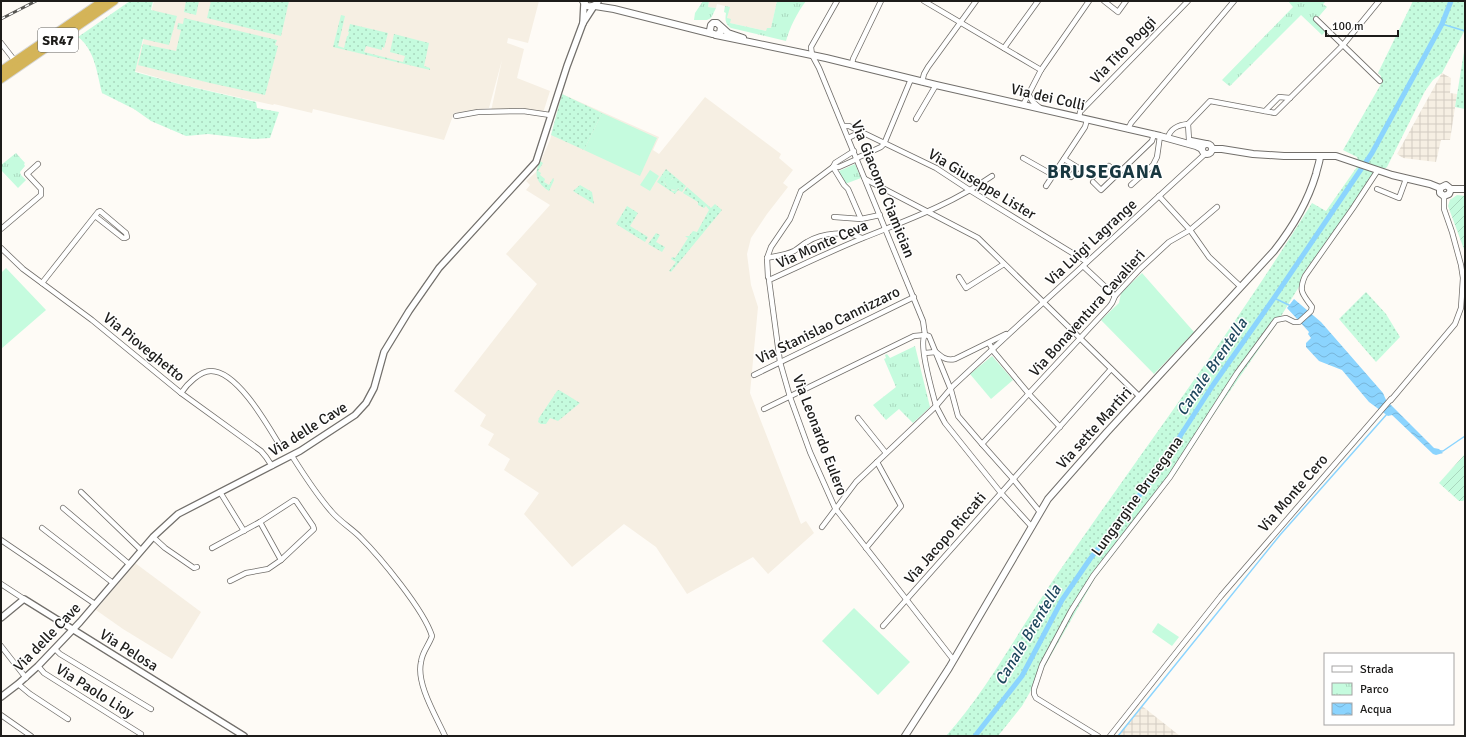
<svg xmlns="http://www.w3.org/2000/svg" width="1466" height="737" font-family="Signika,sans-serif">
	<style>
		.built { fill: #f6efe3 }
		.industrial { fill: url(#industrial-grid) }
		.grass { fill: url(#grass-dots); fill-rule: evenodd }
		.park { fill: url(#park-tufts) }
		.garden { fill: url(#garden-furrows) }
		.pitch { fill: #c5fbde }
		.water { fill: url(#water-waves) }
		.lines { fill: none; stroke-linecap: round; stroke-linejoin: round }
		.stream { stroke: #8bd4fe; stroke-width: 1.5 }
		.canal { stroke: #8bd4fe; stroke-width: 5 }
		.minor-casing { stroke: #726f6b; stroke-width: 6 }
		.tertiary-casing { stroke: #726f6b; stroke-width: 8 }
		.secondary-casing { stroke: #726f6b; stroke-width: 8 }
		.trunk-casing { stroke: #d6d6d6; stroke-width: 10 }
		.minor { stroke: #fff; stroke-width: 4.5 }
		.tertiary { stroke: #fff; stroke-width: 5.5 }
		.secondary { stroke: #fff; stroke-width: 6 }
		.trunk { stroke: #d4b458; stroke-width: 8 }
		.rail-casing { stroke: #575653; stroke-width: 3 }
		.rail { stroke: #fff; stroke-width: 1.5; stroke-dasharray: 4.5; stroke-linecap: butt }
		.labels { text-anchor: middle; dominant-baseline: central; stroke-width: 3; stroke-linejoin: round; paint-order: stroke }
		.shield { fill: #fff; stroke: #61605f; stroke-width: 1 }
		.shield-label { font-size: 14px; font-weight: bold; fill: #1d1c1a }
		.street-label { font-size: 15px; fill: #1d1c1a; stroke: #fff }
		.water-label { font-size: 16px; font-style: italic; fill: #1f485e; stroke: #fff }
		.district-label { font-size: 19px; font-weight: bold; letter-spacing: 1px; fill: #183740; stroke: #fff }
	</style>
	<defs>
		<pattern id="industrial-grid" width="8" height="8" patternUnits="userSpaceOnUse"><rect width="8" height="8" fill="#f6efe3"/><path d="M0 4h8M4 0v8" fill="none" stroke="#d2ccc2"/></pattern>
		<pattern id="grass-dots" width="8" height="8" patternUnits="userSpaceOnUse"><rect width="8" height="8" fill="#c5fbde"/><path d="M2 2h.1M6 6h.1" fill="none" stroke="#a9d7be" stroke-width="1.8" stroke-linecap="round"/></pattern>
		<pattern id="park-tufts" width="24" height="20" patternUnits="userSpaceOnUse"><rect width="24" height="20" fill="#c5fbde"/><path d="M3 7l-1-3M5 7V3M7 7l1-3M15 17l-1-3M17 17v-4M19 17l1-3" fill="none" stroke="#a9d7be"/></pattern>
		<pattern id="garden-furrows" width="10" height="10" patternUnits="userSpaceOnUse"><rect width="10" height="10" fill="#c5fbde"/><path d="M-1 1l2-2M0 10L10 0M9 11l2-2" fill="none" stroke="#a9d7be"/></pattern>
		<pattern id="water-waves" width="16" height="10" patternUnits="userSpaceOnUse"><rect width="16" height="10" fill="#8bd4fe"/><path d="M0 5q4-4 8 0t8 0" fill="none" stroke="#78b5d9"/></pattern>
	</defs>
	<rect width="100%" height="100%" fill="#fefbf6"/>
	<g class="built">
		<polygon points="154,1 539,1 528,43 508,38 507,43 524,49 517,78 550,91 543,113 491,111 502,60 489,108 454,113 444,140 313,109 312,113 274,104 273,105 180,84 135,71"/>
		<polygon points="709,1 777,1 771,29 766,31 730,23 727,18 729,7 717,4 716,8 708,7"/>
		<polygon points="562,94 659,137 653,150 659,154 705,97 781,154 779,158 793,170 783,183 788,187 767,214 751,238 747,254 751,285 758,307 750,393 801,524 806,521 814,533 768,574 753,557 687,594 656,547 624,524 572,567 524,514 539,493 504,470 510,459 488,445 494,434 480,426 486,415 454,391 537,284 506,254 550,205 526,190 530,185 526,181 536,172 550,140"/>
		<polygon points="135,563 201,612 172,659 123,629 96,610"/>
	</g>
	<g class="industrial">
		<polygon points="1442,73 1451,78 1450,93 1457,94 1450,140 1441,140 1436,162 1403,158 1397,154"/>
		<polygon points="1142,706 1180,736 1118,736"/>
	</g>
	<g class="grass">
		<path d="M130,1h23l-2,9 26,6 -8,29 -26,-6 -8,33 44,12 77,18 1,6 22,4 -9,26 -17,1 -45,-5 -22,2 -35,-15 -17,-12 -32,-16c-5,-20 -7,-43 -24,-56z"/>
		<polygon points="186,1 199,1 196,15 184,12"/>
		<polygon points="211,1 289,1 281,36 207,18"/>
		<path d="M1413,1h52v29l-23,43 -9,7 -8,11 -38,76 -7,5 -38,48 -40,55 -2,10 -25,41 -61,88 -38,59 -81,105 -73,128 -24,30h-52c43,-48 75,-110 112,-163 85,-123 175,-243 254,-370l14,8 33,-47 -2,-7 -14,-7 38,-66v-8l-3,-3z"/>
		<polygon points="341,15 345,16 338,46 344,48 347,36 348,36 349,32 348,32 350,24 388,33 384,48 382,47 382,50 366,46 364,52 403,62 405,56 390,52 394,34 429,43 424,66 430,68 430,70 333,47"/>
		<polygon points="184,18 277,40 275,45 278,46 265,95 210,83 138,65 143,44 176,51 181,30 177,29 178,23 183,24"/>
		<polygon points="1465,46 1465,109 1455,107"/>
		<polygon points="562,94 602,113 584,150 551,135"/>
		<path d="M540,161l3,2 -5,8 3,2 -1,2 5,4 -1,3 5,3 4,-7 1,2 -5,11c-12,-8 -16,-16 -9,-30z"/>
		<path d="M666,169l20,17 -4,6 -4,-2 -3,4 -18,-12zM673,178l6,11 -6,2c-5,-4 -10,-6 -8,-12l6,1z"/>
		<polygon points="580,185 592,192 594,204 573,191"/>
		<polygon points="687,187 711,208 715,204 722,210 671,272 669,271 676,262 671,259 672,257 675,258 688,238 685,236 689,236 693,231 697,232 709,210 706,206 704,208 698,205 698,202 683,193"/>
		<polygon points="627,206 638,213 630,226 648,237 645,242 616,224"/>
		<polygon points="656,233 660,235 656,242 665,247 662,252 648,244"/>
		<polygon points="1366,292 1386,314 1400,337 1376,362 1339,319"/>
		<polygon points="559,390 580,403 558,421 550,418 546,424 541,424 538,422 539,418 557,391"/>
	</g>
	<g class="park">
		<polygon points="703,1 709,1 708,7 716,8 711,18 707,20 694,20 695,13"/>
		<path d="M777,1h29c-9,12 -16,26 -20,40l-55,-13c-6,-4 -6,-9 -5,-15l-2,-1 1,-6 5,1 -3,11 4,1 -1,4 36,8 1,-3h4z"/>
		<polygon points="1288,1 1326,1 1323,4 1327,7 1315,21 1326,31 1322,35 1301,15 1230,86 1228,85 1222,80 1293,7"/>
		<polygon points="16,153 25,163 24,164 25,166 20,172 21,175 26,180 18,188 1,170 1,165"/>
		<polygon points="855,164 861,178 845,184 839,171"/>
		<polygon points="915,346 930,407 913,423 899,409 886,420 873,405 896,387 884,359 886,358 885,355 887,354 890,358"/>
	</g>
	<g class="garden">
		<polygon points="1457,195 1465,196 1465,252 1448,206 1450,200"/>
		<polygon points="1465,454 1465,499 1463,501 1459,501 1439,483"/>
	</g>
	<g class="pitch">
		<polygon points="602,113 657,138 640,176 584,150"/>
		<polygon points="650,170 659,176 650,191 640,185"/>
		<polygon points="666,176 671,180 674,178 677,180 676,183 682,186 676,190 668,189 664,181"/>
		<polygon points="6,268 46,310 1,349 1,273"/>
		<polygon points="1142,273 1194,332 1154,374 1101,320 1119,303 1121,293"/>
		<polygon points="992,356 1013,380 991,399 970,374"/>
		<polygon points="854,608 910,662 878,695 822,641"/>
		<polygon points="1158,623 1179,637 1172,646 1152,632"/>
	</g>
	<polygon class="water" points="1294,299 1321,322 1383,393 1386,400 1434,448 1439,449 1443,453 1436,455 1433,454 1392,415 1388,416 1369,402 1342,370 1319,361 1306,347 1306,343 1311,338 1308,334 1309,332 1287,308"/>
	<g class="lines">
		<g class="stream">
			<polyline points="1442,24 1465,31"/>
			<polyline points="1274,298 1291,306"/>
			<polyline points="1440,451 1443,451 1465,436"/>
			<polyline points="1118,736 1280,535 1387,414"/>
		</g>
		<polyline class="canal" points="975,736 1022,676 1062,600 1090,559 1155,475 1213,385 1274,298 1372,153 1442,24 1451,1"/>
		<g class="minor-casing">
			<g id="minor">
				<polyline points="837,1 811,47 812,55 819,68 923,321 925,335"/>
				<polyline points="924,1 1041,70"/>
				<polyline points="1104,1 1118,12 1126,1"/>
				<polyline points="1316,19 1380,81"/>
				<polyline points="1,43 15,61"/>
				<polyline points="1004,48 1038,1"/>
				<polyline points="852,64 853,59 881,1"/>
				<polyline points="922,82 924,74 928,67 976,1"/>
				<polyline points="1028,94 1033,102 1040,108"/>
				<polyline points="1023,105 1041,70 1089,1"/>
				<polyline points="1265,111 1279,97 1290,98"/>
				<polyline points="456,116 478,112 523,111 550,115"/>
				<polyline points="1079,118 1080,112 1188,1"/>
				<polyline points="916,119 936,85"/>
				<polyline points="1188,124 1210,101 1275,113 1343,45 1379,1"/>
				<polyline points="844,126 849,126 936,168 971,191 1087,262"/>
				<polyline points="1128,129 1131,123 1234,1"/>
				<path d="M1168,137c3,-9 10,-12 20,-13l1,16"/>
				<polyline points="848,138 861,132"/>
				<polyline points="857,158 881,147 884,144 911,79"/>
				<polyline points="1023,158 1053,175"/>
				<polyline points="1064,159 1093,177"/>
				<polyline points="1109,166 1118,174"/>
				<polyline points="833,167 844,185 848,189 861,219"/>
				<polyline points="833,167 839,167 857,159"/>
				<polyline points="1071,177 1077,168"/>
				<polyline points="865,179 978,238 1140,397"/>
				<polyline points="1093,182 1101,190 1152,141 1154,134"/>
				<polyline points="1131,185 1153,165 1157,157 1160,136"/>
				<polyline points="1046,186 1085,127 1087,120"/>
				<polyline points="1377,189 1399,198 1406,179"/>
				<polyline points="1159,196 1190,230 1209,257 1241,287"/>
				<polyline points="834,217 861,219 880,215"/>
				<polyline points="1,229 41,195 41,189 27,174 38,164"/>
				<polyline points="1,248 23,269 92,320 181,393 261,451 266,457 272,466"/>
				<path d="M767,258c9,-2 19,-3 27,-7 5,-3 9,-7 13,-9 16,-10 39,-11 55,-4"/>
				<polyline points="1083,266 1115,296"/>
				<polyline points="768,277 767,258 771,247 790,219 801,191 833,167 835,163 854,151"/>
				<polyline points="959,277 966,288 1004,264"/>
				<polyline points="42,283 98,212 100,211 126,233 127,237 125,238 123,238 95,216"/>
				<path d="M925,335c-7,9 8,59 11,71l17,-20 58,-54 194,-178"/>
				<polyline points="925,335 929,336 951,390 958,416 982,444 1014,480 1040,512"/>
				<polyline points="989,343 994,352 1029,394 1060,427"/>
				<path d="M925,353l11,-1c6,5 10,9 19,7l51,-25"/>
				<polyline points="754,375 914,297"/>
				<path d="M181,393c6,-9 19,-22 30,-22 26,0 56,53 68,73"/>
				<polyline points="1391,400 1455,324 1461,308 1463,278 1461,265 1452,232 1444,209 1444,196"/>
				<polyline points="764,409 914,336 925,335"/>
				<polyline points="858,418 886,453"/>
				<polyline points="982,444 1109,307 1112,303 1115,296 1140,269 1169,242 1190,230 1217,207"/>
				<path d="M292,456c12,19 24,38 39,55 8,10 20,17 29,26 20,20 64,73 72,99 -3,9 -10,16 -11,26 -5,22 15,54 24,74"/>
				<polyline points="81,492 141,550"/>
				<polyline points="220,492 244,531"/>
				<polyline points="63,508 129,564"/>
				<polyline points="260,522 281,560"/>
				<polyline points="822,527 856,482 936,406 945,423 1001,493 1032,527"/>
				<polyline points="42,528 113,583"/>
				<polyline points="153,537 165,548 194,568 197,567"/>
				<polyline points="1,540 95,604"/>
				<polyline points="212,548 260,522 294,500 296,501 313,526 314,529 281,560 268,569 246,573 230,581"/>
				<polyline points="866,548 901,506 877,462"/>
				<polyline points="1,584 24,599"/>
				<polyline points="883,626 1111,369"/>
				<polyline points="1,646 26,678"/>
				<polyline points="55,649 60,654 151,709"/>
				<path d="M954,659l-2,-1 -117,-150 -25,-56 -20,-55 -10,-35 -11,-82c31,-14 62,-29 94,-42 47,-19 87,-33 129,-62"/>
				<polyline points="38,666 44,673 141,734"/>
				<polyline points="18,684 30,694 68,719"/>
				<polyline points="1,715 31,736"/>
				<path d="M1098,736l-62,-38 -2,-4v-5l8,-24 29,-54 22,-35 77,-99 67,-104 39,-53 10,-2 8,4h5l12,-11 1,-4c-9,-13 -14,-15 -7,-31l48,-68 25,-38"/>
				<polyline points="1110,736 1221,596 1391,399"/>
			</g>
		</g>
		<g class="tertiary-casing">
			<g id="tertiary">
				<polyline points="583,23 584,4"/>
				<polyline points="1,618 24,599 244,736"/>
				<polyline points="1,697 18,684 38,666 80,622 153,537 178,514 300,451 355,415 366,403 374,388 384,352 409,311 439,268 536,162 567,66 583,23 594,6"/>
			</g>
		</g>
		<g class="secondary-casing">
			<g id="secondary">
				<path d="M583,1l4,5c5,1 9,0 11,-5"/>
				<polyline points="595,6 614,9 713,34"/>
				<polyline points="721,27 720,33 716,35 711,33 710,30 711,25 713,23 717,23 728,33 743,38"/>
				<polyline points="716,35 826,58 936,85 1160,136 1196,146 1202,149"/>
				<polyline points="1191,141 1206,144"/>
				<circle cx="1207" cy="149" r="5"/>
				<polyline points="1212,149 1222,149 1253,154 1284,156 1336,156 1392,175 1430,184 1440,188"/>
				<polyline points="1440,188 1446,185 1451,189 1465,189"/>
				<polyline points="1440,188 1440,193 1444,196 1449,194 1451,189"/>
				<path d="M905,736l44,-68 99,-169 59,-67 167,-181c19,-24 33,-47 42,-77 1,-6 4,-12 4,-18"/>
			</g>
		</g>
		<g class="trunk-casing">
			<g id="trunk">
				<polyline points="1,71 103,1"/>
				<polyline points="1,79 114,1"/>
			</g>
		</g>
		<use href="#minor" class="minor"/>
		<use href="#tertiary" class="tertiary"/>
		<use href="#secondary" class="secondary"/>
		<use href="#trunk" class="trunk"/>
		<g class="rail-casing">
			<polyline id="rail" points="1,19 36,1"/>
		</g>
		<use href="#rail" class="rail"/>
	</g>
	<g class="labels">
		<rect class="shield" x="38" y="28" width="40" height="24" rx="3"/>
		<g class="shield-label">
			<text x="58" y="40">SR47</text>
		</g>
		<g class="street-label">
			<text transform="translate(1123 50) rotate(-46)">Via Tito Poggi</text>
			<text transform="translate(1048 97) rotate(13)">Via dei Colli</text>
			<text transform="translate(982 184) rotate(31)">Via Giuseppe Lister</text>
			<text transform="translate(883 189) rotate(68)">Via Giacomo Ciamician</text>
			<text transform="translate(1091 242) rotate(-43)">Via Luigi Lagrange</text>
			<text transform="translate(822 244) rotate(-24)">Via Monte Ceva</text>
			<text transform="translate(1087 313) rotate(-48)">Via Bonaventura Cavalieri</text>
			<text transform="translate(828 325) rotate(-26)">Via Stanislao Cannizzaro</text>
			<text transform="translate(144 347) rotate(39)">Via Pioveghetto</text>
			<text transform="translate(1094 428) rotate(-48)">Via sette Martiri</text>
			<text transform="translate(308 429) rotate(-32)">Via delle Cave</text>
			<text transform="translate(820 435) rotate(69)">Via Leonardo Eulero</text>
			<text transform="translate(1293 493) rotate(-49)">Via Monte Cero</text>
			<text transform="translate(1137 496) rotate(-54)">Lungargine Brusegana</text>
			<text transform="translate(945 538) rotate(-49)">Via Jacopo Riccati</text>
			<text transform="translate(47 637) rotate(-46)">Via delle Cave</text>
			<text transform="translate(129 650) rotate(32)">Via Pelosa</text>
			<text transform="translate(95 691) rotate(32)">Via Paolo Lioy</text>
		</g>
		<g class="water-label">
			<text transform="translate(1212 367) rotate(-56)">Canale Brentella</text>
			<text transform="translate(1028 635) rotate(-59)">Canale Brentella</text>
		</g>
		<g class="district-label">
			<text x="1105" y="172">BRUSEGANA</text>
		</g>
	</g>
	<rect width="1466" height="737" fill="none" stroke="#1d1c1a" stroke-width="4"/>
	<rect x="1324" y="653" width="130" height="72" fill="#ffffff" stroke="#a5a4a3"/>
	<rect x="1332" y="666" width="20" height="6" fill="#ffffff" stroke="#a5a4a3"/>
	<text x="1360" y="673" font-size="12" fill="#1d1c1a">Strada</text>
	<rect x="1332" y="683" width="20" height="12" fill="url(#park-tufts)" stroke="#a5a4a3"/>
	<text x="1360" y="693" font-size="12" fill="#1d1c1a">Parco</text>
	<rect x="1332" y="703" width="20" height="12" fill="url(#water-waves)" stroke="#a5a4a3"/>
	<text x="1360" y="713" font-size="12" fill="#1d1c1a">Acqua</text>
	<path d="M1326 30v6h72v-6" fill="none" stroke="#1d1c1a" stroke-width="2"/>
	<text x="1332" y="30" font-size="12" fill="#1d1c1a" stroke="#ffffff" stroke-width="3" paint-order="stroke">100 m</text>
</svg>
